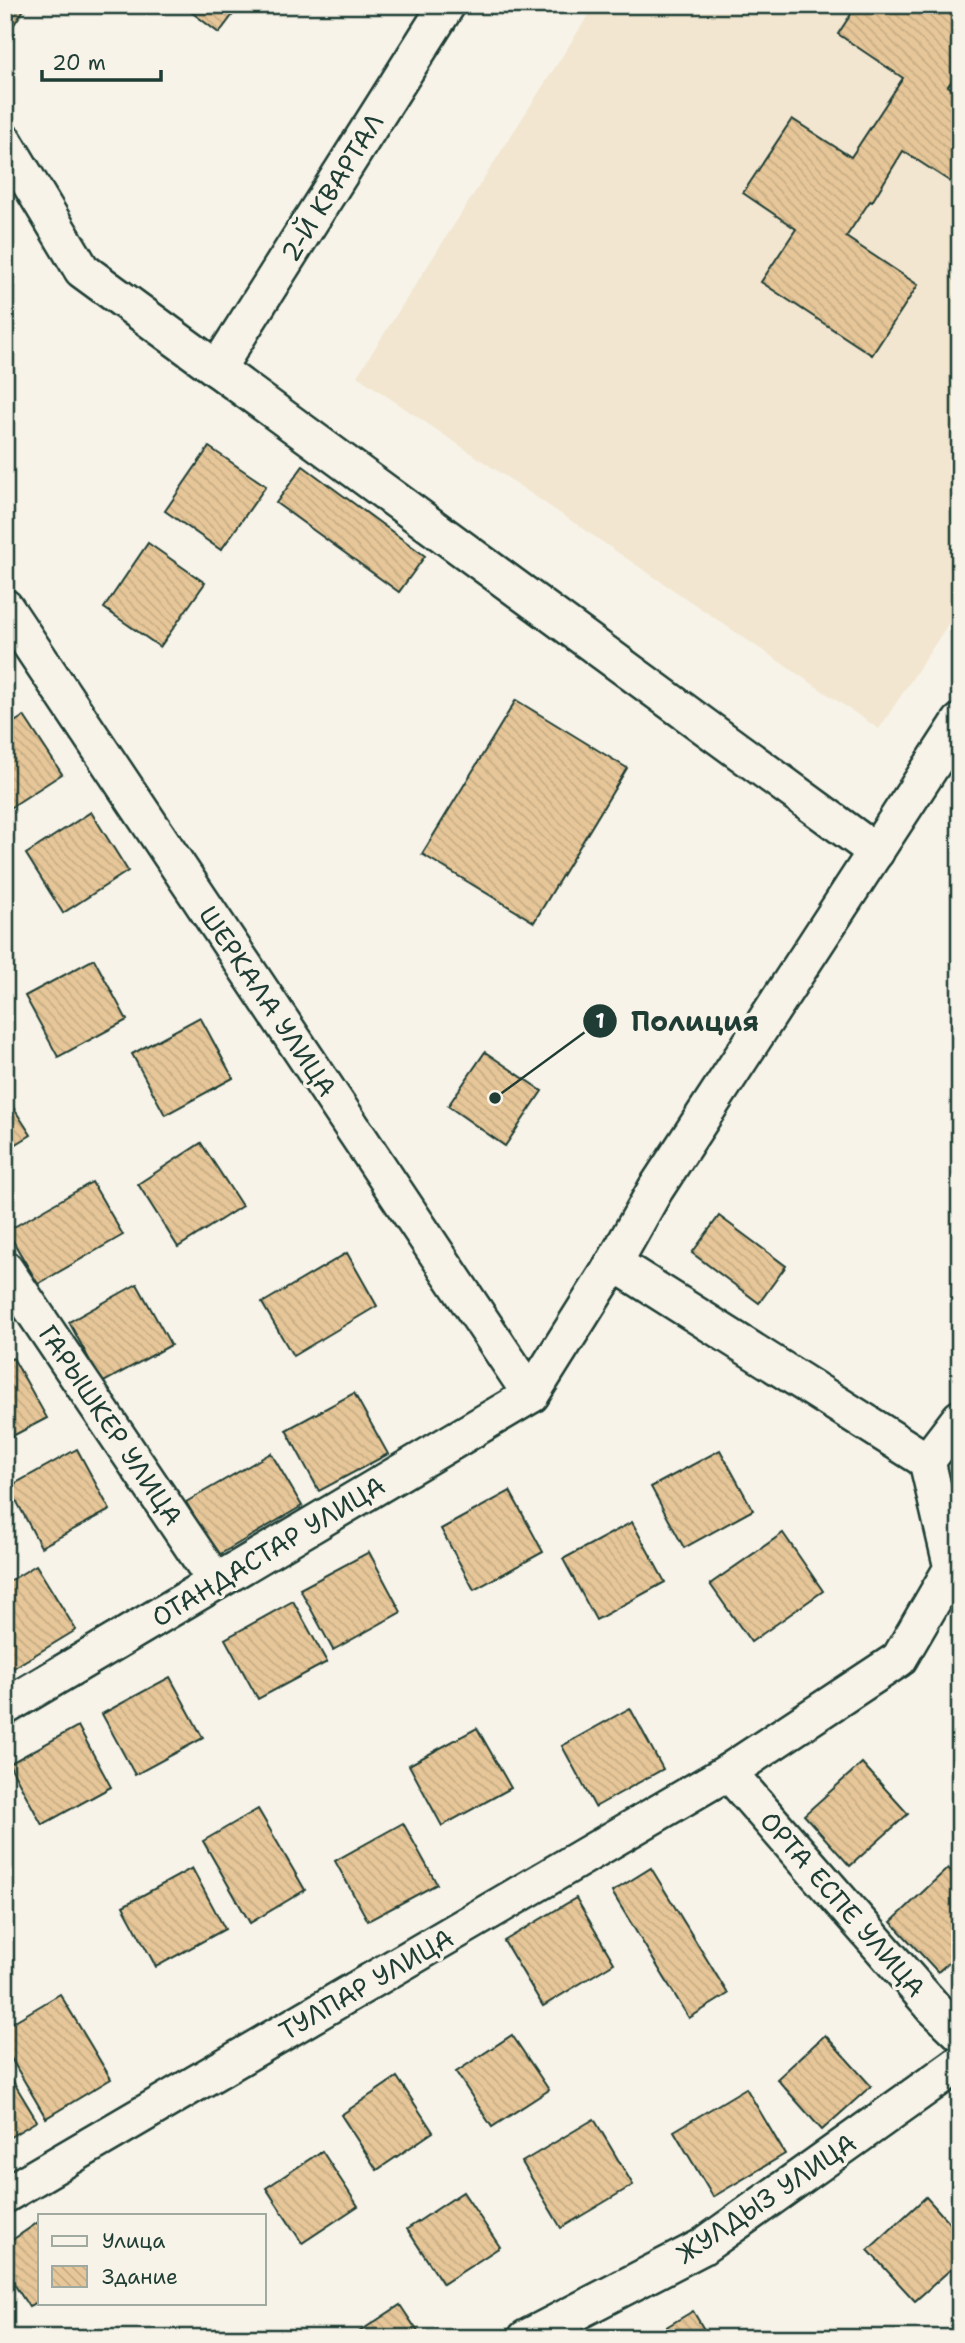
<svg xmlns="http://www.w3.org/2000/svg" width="965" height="2343" font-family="'Shantell Sans',sans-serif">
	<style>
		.built { fill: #f2e6d0 }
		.building { fill: url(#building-back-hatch); stroke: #1f3d34; stroke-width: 2 }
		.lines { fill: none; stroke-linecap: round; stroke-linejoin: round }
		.street-casing { stroke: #1f3d34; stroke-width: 40 }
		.street { stroke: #f7f3e8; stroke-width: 35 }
		.labels { text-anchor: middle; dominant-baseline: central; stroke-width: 7; stroke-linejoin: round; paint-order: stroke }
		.street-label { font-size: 26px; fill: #1f3d34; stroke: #f7f3e8 }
		.leader { fill: none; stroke: #1f3d34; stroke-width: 2.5 }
		.callout-dot { fill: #1f3d34; stroke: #f7f3e8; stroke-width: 2.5 }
		.mark-label { font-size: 21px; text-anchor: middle; font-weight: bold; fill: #fff }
		.callout-label { font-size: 28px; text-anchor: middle; font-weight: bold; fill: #1f3d34; stroke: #f7f3e8; stroke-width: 7; stroke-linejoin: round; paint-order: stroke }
	</style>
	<defs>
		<pattern id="building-back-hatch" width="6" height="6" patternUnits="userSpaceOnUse" patternTransform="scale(1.75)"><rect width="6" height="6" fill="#e7c799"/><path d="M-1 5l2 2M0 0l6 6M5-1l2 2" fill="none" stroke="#c6ac84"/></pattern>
	</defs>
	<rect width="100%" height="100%" fill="#f7f3e8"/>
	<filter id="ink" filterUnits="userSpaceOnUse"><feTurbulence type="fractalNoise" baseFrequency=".0143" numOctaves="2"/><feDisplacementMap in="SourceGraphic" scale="14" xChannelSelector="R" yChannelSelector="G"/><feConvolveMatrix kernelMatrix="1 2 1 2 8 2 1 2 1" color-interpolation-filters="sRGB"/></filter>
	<g filter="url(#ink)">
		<polygon class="built" points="595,5 960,5 960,606 879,729 357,376"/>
		<g class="building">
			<polygon points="5,5 27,5 5,38"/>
			<polygon points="182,5 240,5 219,33"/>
			<polygon points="857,5 942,5 945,7 946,5 960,5 960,69 948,86 960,94 960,188 903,151 872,202 870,201 846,237 918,285 872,355 761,282 796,229 743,193 792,119 851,157 903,78 838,34"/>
			<polygon points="209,447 266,486 221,550 165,511"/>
			<polygon points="303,466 425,556 399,592 276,503"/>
			<polygon points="148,543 205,583 160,647 104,608"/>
			<polygon points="516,700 627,768 534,922 422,854"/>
			<polygon points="24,716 62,774 5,811 5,728"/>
			<polygon points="91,812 128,871 63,913 26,854"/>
			<polygon points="94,959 127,1020 58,1057 25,996"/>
			<polygon points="200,1017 233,1078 165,1115 132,1054"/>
			<polygon points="485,1052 542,1091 505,1146 448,1106"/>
			<polygon points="5,1095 31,1135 5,1151"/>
			<polygon points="201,1143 242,1206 178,1247 138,1184"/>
			<polygon points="92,1182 123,1235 38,1284 7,1231"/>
			<polygon points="719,1216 786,1266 759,1303 692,1253"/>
			<polygon points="347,1253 377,1306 293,1356 262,1303"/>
			<polygon points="137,1284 171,1345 102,1383 69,1322"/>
			<polygon points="13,1358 47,1418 5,1440 5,1362"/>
			<polygon points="354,1393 388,1454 319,1491 286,1430"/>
			<polygon points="77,1449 110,1510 41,1547 9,1487"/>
			<polygon points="720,1450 753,1510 684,1548 651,1487"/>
			<polygon points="271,1453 302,1506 217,1556 186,1502"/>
			<polygon points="510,1491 543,1552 474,1590 441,1529"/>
			<polygon points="632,1522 665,1582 596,1620 563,1559"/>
			<polygon points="783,1533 823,1591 751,1642 710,1584"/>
			<polygon points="369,1552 401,1612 333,1650 300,1589"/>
			<polygon points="36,1565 76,1630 5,1673 5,1584"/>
			<polygon points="293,1601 327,1662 258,1699 225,1639"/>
			<polygon points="170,1677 203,1738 135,1775 102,1714"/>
			<polygon points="630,1708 663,1769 595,1807 562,1746"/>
			<polygon points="78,1726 111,1787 42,1825 9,1764"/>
			<polygon points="477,1728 511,1788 442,1826 409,1765"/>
			<polygon points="862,1763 908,1814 850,1866 804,1815"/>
			<polygon points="258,1809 305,1890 250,1923 203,1841"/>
			<polygon points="403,1823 437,1884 368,1921 335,1861"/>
			<polygon points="192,1868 225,1929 156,1967 123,1906"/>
			<polygon points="651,1868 728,1994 689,2018 612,1892"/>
			<polygon points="948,1868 960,1881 960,1952 938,1972 891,1922"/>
			<polygon points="576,1898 614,1963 543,2006 504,1941"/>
			<polygon points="60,1994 111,2079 46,2118 5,2048 5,2027"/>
			<polygon points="512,2035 549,2090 492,2127 456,2072"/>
			<polygon points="825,2035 871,2086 822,2130 777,2079"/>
			<polygon points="5,2068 37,2121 5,2140"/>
			<polygon points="397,2077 433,2132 377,2170 341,2115"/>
			<polygon points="746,2088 785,2154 713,2197 674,2131"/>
			<polygon points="594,2119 633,2185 561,2228 522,2162"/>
			<polygon points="322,2151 358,2206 302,2243 266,2188"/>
			<polygon points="463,2192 500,2247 443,2284 407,2229"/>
			<polygon points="926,2197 960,2235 960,2261 915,2301 868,2250"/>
			<polygon points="40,2221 40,2300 29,2307 5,2270 5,2245"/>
			<polygon points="400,2305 422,2338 350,2338"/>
			<polygon points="693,2311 709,2338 648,2338"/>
		</g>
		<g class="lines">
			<g class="street-casing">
				<g id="street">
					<polyline points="5,142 82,270 876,852"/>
					<polyline points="217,369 447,5"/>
					<polyline points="5,607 531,1395"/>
					<polyline points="614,1263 655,1190 960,722"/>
					<polyline points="5,1269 216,1582"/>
					<polyline points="927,1461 960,1418"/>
					<polyline points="5,1707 531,1395 614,1263 927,1461 952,1568 899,1659 728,1772 5,2195"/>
					<polyline points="728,1772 934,2008 960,2033"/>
					<polyline points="526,2338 702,2247 960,2063"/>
				</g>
			</g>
			<use href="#street" class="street"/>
		</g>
	</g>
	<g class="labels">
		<g class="street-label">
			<text transform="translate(332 187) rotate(-58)">2-Й КВАРТАЛ</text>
			<text transform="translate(268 1001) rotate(56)">ШЕРКАЛА УЛИЦА</text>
			<text transform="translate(111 1425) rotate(56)">ГАРЫШКЕР УЛИЦА</text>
			<text transform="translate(268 1551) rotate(-31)">ОТАНДАСТАР УЛИЦА</text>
			<text transform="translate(843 1904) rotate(49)">ОРТА ЕСПЕ УЛИЦА</text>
			<text transform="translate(366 1984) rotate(-30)">ТУЛПАР УЛИЦА</text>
			<text transform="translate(766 2198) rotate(-34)">ЖУЛДЫЗ УЛИЦА</text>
		</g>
	</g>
	<path class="leader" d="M495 1098L600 1021"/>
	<g class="callout-dot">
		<circle cx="495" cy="1098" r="7"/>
		<circle cx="600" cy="1021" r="18"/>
	</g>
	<g class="mark-label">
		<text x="600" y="1028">1</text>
	</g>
	<g class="callout-label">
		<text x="695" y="1031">Полиция</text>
	</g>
	<rect width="965" height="2343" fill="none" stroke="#f7f3e8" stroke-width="28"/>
	<rect x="14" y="14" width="937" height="2315" fill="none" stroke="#1f3d34" stroke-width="2.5" filter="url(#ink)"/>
	<rect x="38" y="2214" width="228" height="91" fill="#f7f3e8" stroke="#a1aaa0" stroke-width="2"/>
	<rect x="52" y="2236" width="35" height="10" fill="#f7f3e8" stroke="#a1aaa0" stroke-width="2"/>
	<text x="102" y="2248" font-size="21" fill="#1f3d34">Улица</text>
	<rect x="52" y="2266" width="35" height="21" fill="url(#building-back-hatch)" stroke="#a1aaa0" stroke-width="2"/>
	<text x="102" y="2284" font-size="21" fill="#1f3d34">Здание</text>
	<path d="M42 70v10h119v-10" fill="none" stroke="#1f3d34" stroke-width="3.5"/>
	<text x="52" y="70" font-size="21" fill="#1f3d34" stroke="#f7f3e8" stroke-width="5" paint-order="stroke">20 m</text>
</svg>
